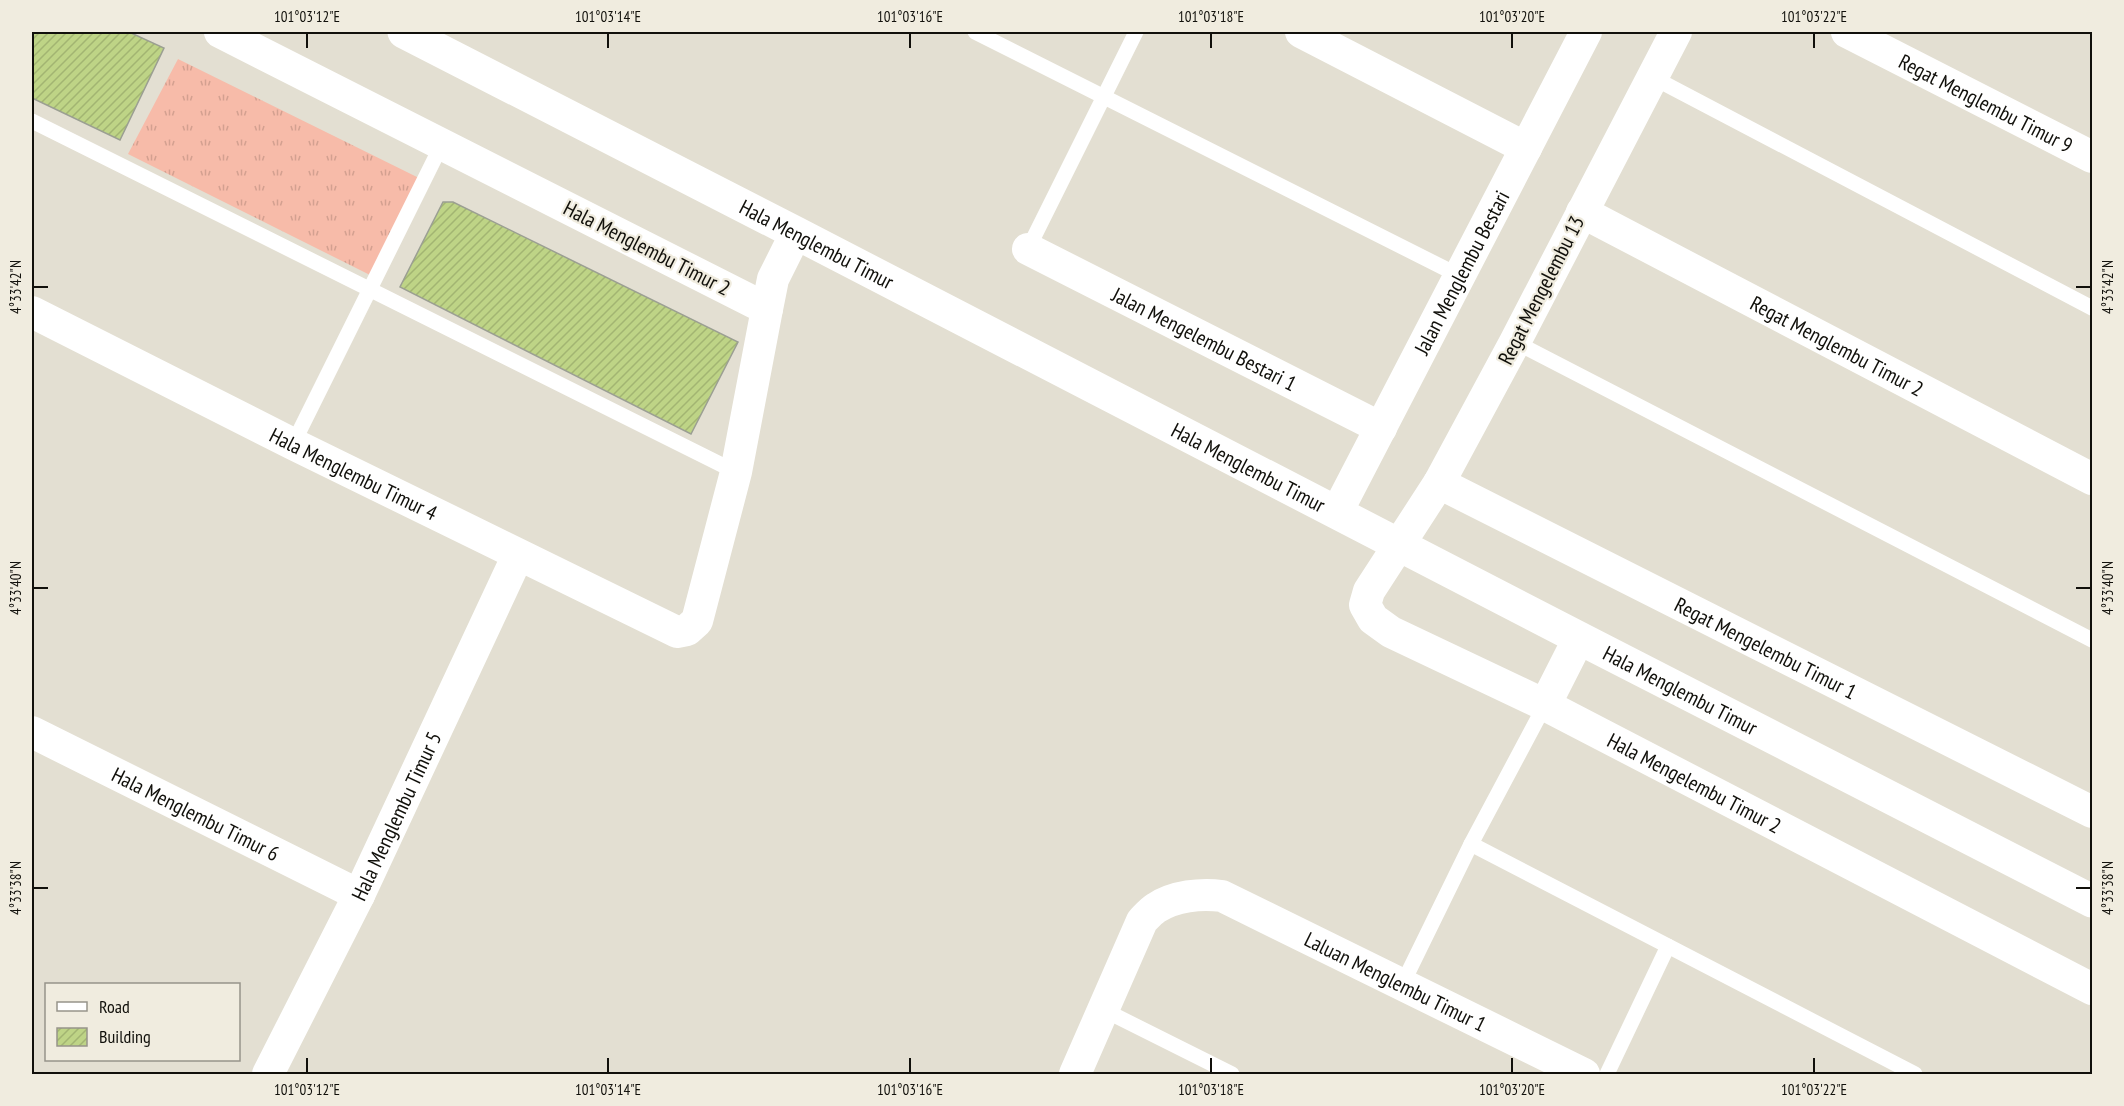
<svg xmlns="http://www.w3.org/2000/svg" width="2124" height="1106" font-family="'PT Sans Narrow',sans-serif">
	<style>
		.grass { fill: url(#grass-tufts) }
		.building { fill: url(#building-hatch); stroke: #9b9f92; stroke-width: 1.5 }
		.lines { fill: none; stroke-linecap: round; stroke-linejoin: round }
		.lane { stroke: #fff; stroke-width: 15 }
		.street { stroke: #fff; stroke-width: 32 }
		.secondary { stroke: #fff; stroke-width: 33 }
		.ticks { fill: none; stroke: #11100b; stroke-width: 2 }
		.labels { text-anchor: middle; dominant-baseline: central; stroke-width: 4.5; stroke-linejoin: round; paint-order: stroke }
		.street-label { font-size: 21px; fill: #11100b; stroke: #f0ecdf }
		.neatline { fill: none; stroke: #11100b; stroke-width: 2 }
		.ticks-label { font-size: 15px; text-anchor: middle; fill: #11100b }
	</style>
	<defs>
		<pattern id="grass-tufts" width="24" height="20" patternUnits="userSpaceOnUse" patternTransform="scale(1.5)"><rect width="24" height="20" fill="#f7bba9"/><path d="M3 7l-1-3M5 7V3M7 7l1-3M15 17l-1-3M17 17v-4M19 17l1-3" fill="none" stroke="#d3a090"/></pattern>
		<pattern id="building-hatch" width="6" height="6" patternUnits="userSpaceOnUse" patternTransform="scale(1.5)"><rect width="6" height="6" fill="#bed486"/><path d="M-1 1l2-2M0 6l6-6M5 7l2-2" fill="none" stroke="#a2b572"/></pattern>
	</defs>
	<rect width="100%" height="100%" fill="#e3dfd2"/>
	<polygon class="grass" points="178,59 419,178 372,276 128,154"/>
	<g class="building">
		<polygon points="32,32 129,32 164,48 120,140 32,98"/>
		<polygon points="443,202 453,202 738,342 691,434 400,287"/>
	</g>
	<g class="lines">
		<g class="lane">
			<polyline points="975,32 1460,276"/>
			<polyline points="1652,77 2092,308"/>
			<polyline points="32,121 736,472"/>
			<polyline points="1028,249 1136,32"/>
			<polyline points="1515,342 2092,640"/>
			<polyline points="293,444 442,144"/>
			<polyline points="1471,844 1915,1074"/>
			<polyline points="1402,985 1471,844 1545,705"/>
			<polyline points="1104,1010 1232,1074"/>
			<polyline points="1607,1074 1668,946"/>
		</g>
		<g class="street">
			<polyline points="1301,32 1526,148"/>
			<path id="s1" d="M1676,32l-161,310 -76,141 -70,108 -4,14 8,14 18,13 154,73 547,284"/>
			<path id="s2" d="M1847,32l245,125"/>
			<path id="s3" d="M1582,212l510,267"/>
			<path id="s4" d="M1028,249l353,179"/>
			<polyline points="767,309 773,279 796,233"/>
			<path id="s5" d="M32,312l261,132 384,188 10,-2 10,-9 39,-149 31,-163 -547,-277"/>
			<path id="s6" d="M1439,483l653,329"/>
			<path id="s7" d="M1337,512l249,-480"/>
			<polyline points="1545,705 1579,638"/>
			<path id="s8" d="M32,732l327,163"/>
			<path id="s9" d="M268,1074l91,-179 159,-340"/>
			<path id="s10" d="M1075,1074l67,-153c4,-4 9,-10 14,-13 18,-12 45,-15 66,-12l362,178"/>
		</g>
		<path class="secondary" id="s11" d="M404,32l392,201 783,405 513,263"/>
	</g>
	<path class="ticks" d="M307,33v15M608,33v15M910,33v15M1211,33v15M1512,33v15M1814,33v15M33,287h15M2076,287h15M33,588h15M2076,588h15M33,888h15M2076,888h15M307,1058v15M608,1058v15M910,1058v15M1211,1058v15M1512,1058v15M1814,1058v15"/>
	<g class="labels">
		<g class="street-label">
			<text stroke="none"><textPath href="#s2" startOffset="156">Regat Menglembu Timur 9</textPath></text>
			<text stroke="none"><textPath href="#s11" startOffset="464">Hala Menglembu Timur</textPath></text>
			<text transform="translate(647 248) rotate(27)">Hala Menglembu Timur 2</text>
			<text stroke="none"><textPath href="#s7" startOffset="270">Jalan Menglembu Bestari</textPath></text>
			<text transform="translate(1541 290) rotate(-63)">Regat Mengelembu 13</text>
			<text stroke="none"><textPath href="#s4" startOffset="198">Jalan Mengelembu Bestari 1</textPath></text>
			<text stroke="none"><textPath href="#s3" startOffset="288">Regat Menglembu Timur 2</textPath></text>
			<text stroke="none"><textPath href="#s11" startOffset="950">Hala Menglembu Timur</textPath></text>
			<text stroke="none"><textPath href="#s5" startOffset="360">Hala Menglembu Timur 4</textPath></text>
			<text stroke="none"><textPath href="#s6" startOffset="366">Regat Mengelembu Timur 1</textPath></text>
			<text stroke="none"><textPath href="#s11" startOffset="1436">Hala Menglembu Timur</textPath></text>
			<text stroke="none"><textPath href="#s1" startOffset="1030">Hala Mengelembu Timur 2</textPath></text>
			<text stroke="none"><textPath href="#s8" startOffset="183">Hala Menglembu Timur 6</textPath></text>
			<text stroke="none"><textPath href="#s9" startOffset="288">Hala Menglembu Timur 5</textPath></text>
			<text stroke="none"><textPath href="#s10" startOffset="448">Laluan Menglembu Timur 1</textPath></text>
		</g>
	</g>
	<rect width="2124" height="1106" fill="none" stroke="#f0ecdf" stroke-width="66"/>
	<rect x="45" y="983" width="195" height="78" fill="#f0ecdf" stroke="#97948a" stroke-width="1.5"/>
	<rect x="57" y="1002" width="30" height="9" fill="#ffffff" stroke="#97948a" stroke-width="1.5"/>
	<text x="99" y="1013" font-size="18" fill="#11100b">Road</text>
	<rect x="57" y="1028" width="30" height="18" fill="url(#building-hatch)" stroke="#97948a" stroke-width="1.5"/>
	<text x="99" y="1043" font-size="18" fill="#11100b">Building</text>
	<rect x="33" y="33" width="2058" height="1040" class="neatline"/>
	<g class="ticks-label">
		<text x="307" y="22">101°03'12"E</text>
		<text x="608" y="22">101°03'14"E</text>
		<text x="910" y="22">101°03'16"E</text>
		<text x="1211" y="22">101°03'18"E</text>
		<text x="1512" y="22">101°03'20"E</text>
		<text x="1814" y="22">101°03'22"E</text>
		<text transform="translate(16 287) rotate(-90)" y="5">4°33'42"N</text>
		<text transform="translate(2108 287) rotate(-90)" y="5">4°33'42"N</text>
		<text transform="translate(16 588) rotate(-90)" y="5">4°33'40"N</text>
		<text transform="translate(2108 588) rotate(-90)" y="5">4°33'40"N</text>
		<text transform="translate(16 888) rotate(-90)" y="5">4°33'38"N</text>
		<text transform="translate(2108 888) rotate(-90)" y="5">4°33'38"N</text>
		<text x="307" y="1095">101°03'12"E</text>
		<text x="608" y="1095">101°03'14"E</text>
		<text x="910" y="1095">101°03'16"E</text>
		<text x="1211" y="1095">101°03'18"E</text>
		<text x="1512" y="1095">101°03'20"E</text>
		<text x="1814" y="1095">101°03'22"E</text>
	</g>
</svg>
